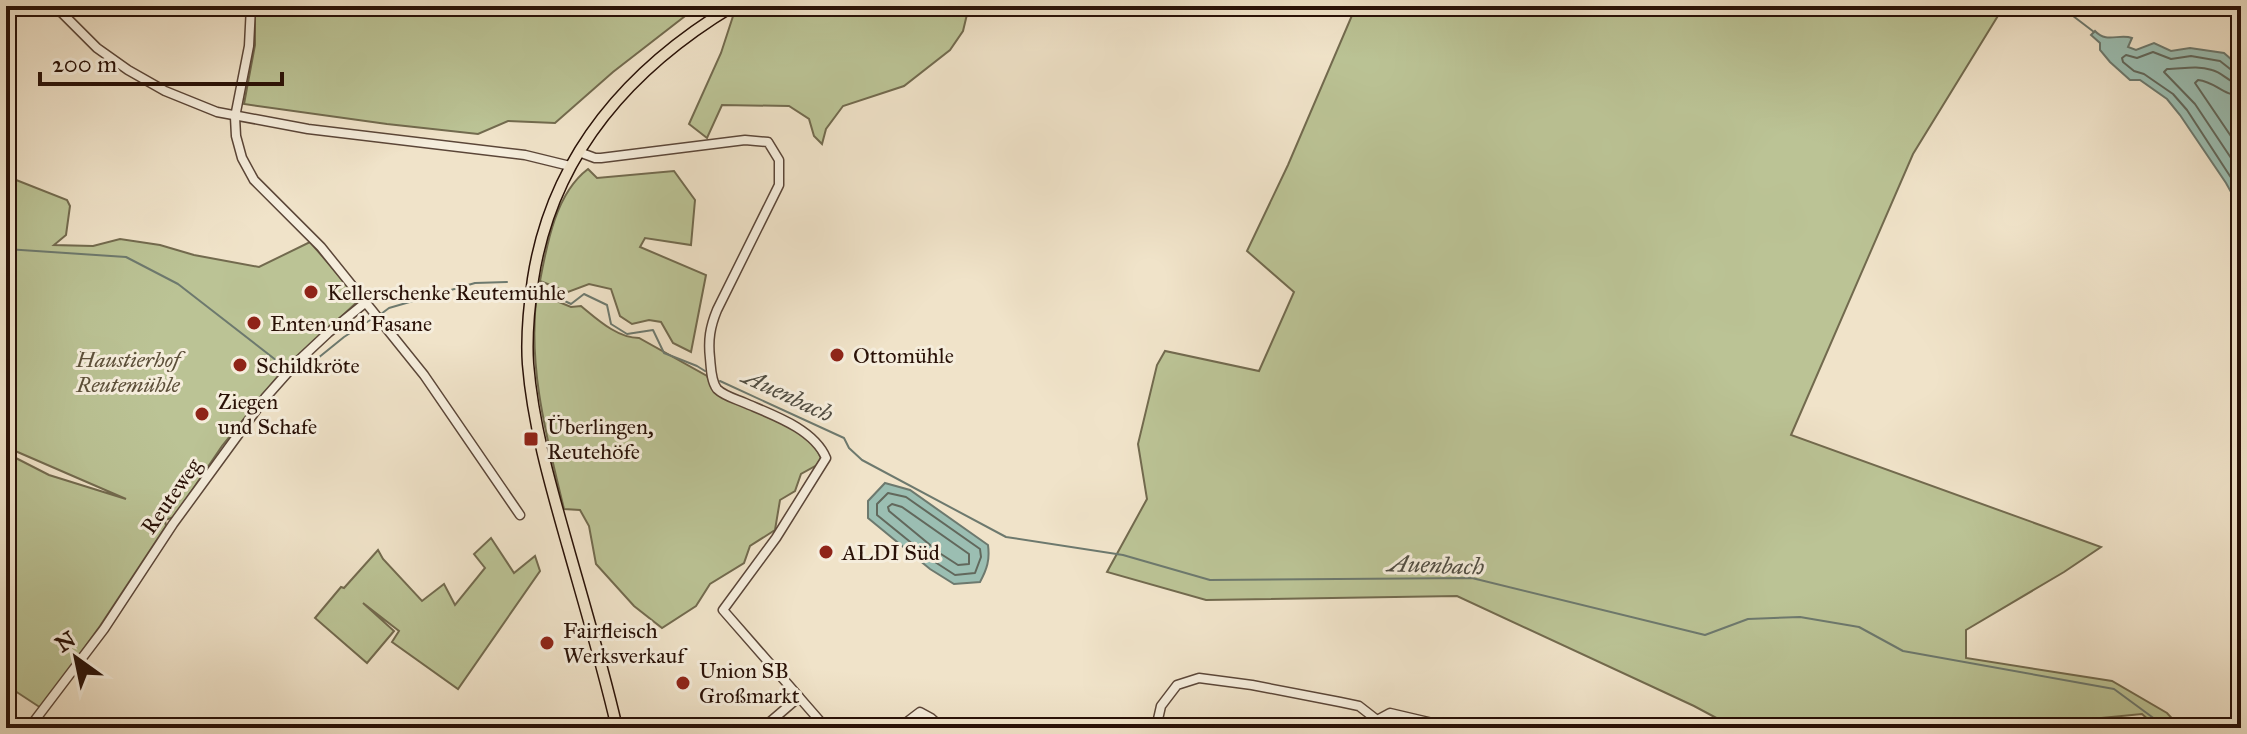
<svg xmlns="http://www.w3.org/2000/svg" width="2247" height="734" font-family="'IM FELL Great Primer',serif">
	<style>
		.green { fill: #bbc395; stroke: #726a4e; stroke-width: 2 }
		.water { fill: #9bbeb2; stroke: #6d796e; stroke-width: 2 }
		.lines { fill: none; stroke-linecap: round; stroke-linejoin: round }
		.shore { stroke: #62685c; stroke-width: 2 }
		.stream { stroke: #6d796e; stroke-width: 2 }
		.minor-casing { stroke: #5b4638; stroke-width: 11 }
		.major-casing { stroke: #291107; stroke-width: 13 }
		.minor { stroke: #f5eddc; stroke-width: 8 }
		.major { stroke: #f0e3c9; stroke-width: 10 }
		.poi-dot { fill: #8f2418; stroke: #f5eddc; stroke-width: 3 }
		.labels { text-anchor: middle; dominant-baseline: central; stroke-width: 6; stroke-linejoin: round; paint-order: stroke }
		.poi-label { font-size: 22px; fill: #291107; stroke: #f5eddc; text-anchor: start }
		.park-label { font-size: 22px; font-style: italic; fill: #5c4f39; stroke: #f5eddc }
		.street-label { font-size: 22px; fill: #291107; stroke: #f5eddc }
		.water-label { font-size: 24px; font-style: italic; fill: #514e43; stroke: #f5eddc }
	</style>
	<rect width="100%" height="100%" fill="#f0e3c9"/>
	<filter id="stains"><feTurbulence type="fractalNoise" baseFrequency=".0025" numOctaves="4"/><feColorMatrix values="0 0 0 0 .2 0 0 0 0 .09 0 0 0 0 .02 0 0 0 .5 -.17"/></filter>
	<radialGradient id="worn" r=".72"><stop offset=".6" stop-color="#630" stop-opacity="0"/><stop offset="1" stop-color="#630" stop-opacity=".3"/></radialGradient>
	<g class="green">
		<polygon points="255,6 698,6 613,72 555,123 508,121 478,134 387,124 244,104 255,45"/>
		<polygon points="739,6 969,6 963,31 950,50 904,86 843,106 826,129 822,144 814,136 809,119 789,106 722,105 707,138 689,124 721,53 736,7"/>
		<polygon points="1356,6 2004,6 1913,154 1791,435 2101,547 2064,572 1966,630 1966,658 2112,681 2167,713 2181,728 2158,728 2142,714 2060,722 1911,724 1856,718 1847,728 1735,728 1694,706 1457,596 1206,600 1107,572 1147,499 1138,444 1157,365 1165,351 1259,371 1294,292 1247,251 1288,165"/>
		<path d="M588,169l9,9 77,-7 21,29 -4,45 -46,-7 -5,9 66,28 -15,77 -18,-9 -12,-21 -12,-2 -17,4 -12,-8 -9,-27 -22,-5 -21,8 -28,-11c7,-38 16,-88 48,-112z"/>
		<polygon points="6,176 67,200 70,206 66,235 54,245 93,246 120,239 160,245 194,255 259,267 310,242 353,292 357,302 279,375 222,446 174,517 165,520 166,526 100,626 41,708 6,685 6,453 49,475 126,499 6,447"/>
		<path d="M537,293l34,14 10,-1c16,13 36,32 58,32l68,38 8,16 52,22 35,21 12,9 7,14 -4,7 -16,9 -6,17 -15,9 -5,30 -25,16 -6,17 -34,21 -14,22 -34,22 -28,-22 -38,-42 -7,-38 -9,-16 -16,-1c-17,-70 -37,-143 -27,-216z"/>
		<polygon points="491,538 514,573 535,556 540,571 458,689 392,642 399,631 363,603 394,631 367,663 315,618 341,587 344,588 378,550 383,559 422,601 444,584 455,605 485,568 474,554"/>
	</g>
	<g class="water">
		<path d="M2095,31c12,13 24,2 37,7l-4,9 8,3 18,-7 17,8 19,-3 34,5 17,15v142l-15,-27 -46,-68 -13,-16 -27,-19h-10l-20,-18 -10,-12v-7l-9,-8z"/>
		<path d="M885,483l25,7 78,55c2,15 -1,24 -8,37l-26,2 -24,-15 -62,-51v-17z"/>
	</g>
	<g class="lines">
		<g class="shore">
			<polyline points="2241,74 2234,72 2220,61 2191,56 2171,59 2153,52 2137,58 2126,55 2122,58 2123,62 2134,71 2144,74 2173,94 2187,110 2241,193"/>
			<path d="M2241,84c-13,-1 -17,-11 -29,-14 -16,-5 -30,-1 -45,-1l-3,3 31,32 46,69"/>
			<path d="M2241,96c-19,-1 -25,-14 -43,-16l-3,3 46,68"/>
			<polygon points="888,493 906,497 980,549 981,557 975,573 955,575 935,562 877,515 877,504"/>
			<polygon points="892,504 902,507 969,554 969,564 958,565 941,554 889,511 888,507"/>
		</g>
		<g class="stream">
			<polyline points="2060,6 2094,32"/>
			<polyline points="6,249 126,257 178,284 281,364 290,367"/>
			<polyline points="546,292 571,304 584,294 607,305 611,324 627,334 653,330 664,353 697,366 705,371"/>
			<polyline points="381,314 389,308 475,283 507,282"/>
			<polyline points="296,370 302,371 344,337 375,317"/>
			<polyline points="720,381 844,438 849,448 862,460 1006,537 1123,555 1210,580 1472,578 1705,635 1748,619 1800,617 1859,627 1903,651 2114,689 2167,728"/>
		</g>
		<g class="minor-casing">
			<g id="minor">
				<polyline points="55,6 97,48 128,70 165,91 217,112 308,129 525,155 570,166"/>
				<polyline points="251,6 249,46 235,117 236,136 242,158 254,180 321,247 424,375 520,515"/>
				<path d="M579,152l16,6h6l144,-18 23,2 11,18v25l-62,125c-7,17 -9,30 -7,48 1,10 1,23 7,31 7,7 19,10 28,14 28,12 69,26 81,55l-50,80 -53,72 103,118"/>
				<polyline points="29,728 104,629 173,524 265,398 297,362 328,333 365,303"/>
				<polyline points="763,728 799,697"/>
				<polyline points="899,728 920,712 931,718 942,728"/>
				<polyline points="1156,728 1161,706 1177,685 1199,678 1252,685 1340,702 1359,706 1377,720 1390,713 1454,728"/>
			</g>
		</g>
		<g class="major-casing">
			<path id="major" d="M617,728c-14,-61 -32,-121 -49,-181 -17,-60 -35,-121 -40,-183 -2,-29 1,-57 5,-85 19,-123 95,-210 200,-273"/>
		</g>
		<use href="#minor" class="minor"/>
		<use href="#major" class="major"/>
	</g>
	<g class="poi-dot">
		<circle cx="311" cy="292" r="8"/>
		<circle cx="254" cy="323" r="8"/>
		<circle cx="837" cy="355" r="8"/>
		<circle cx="240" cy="365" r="8"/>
		<circle cx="202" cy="414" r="8"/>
		<rect x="523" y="431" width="16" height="16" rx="4"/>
		<circle cx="826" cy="552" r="8"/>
		<circle cx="547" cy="643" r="8"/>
		<circle cx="683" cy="683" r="8"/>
	</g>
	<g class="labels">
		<g class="poi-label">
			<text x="327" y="292">Kellerschenke Reutemühle</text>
			<text x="270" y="323">Enten und Fasane</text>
			<text x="853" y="355">Ottomühle</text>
			<text x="256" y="365">Schildkröte</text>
			<text x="218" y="401">Ziegen<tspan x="218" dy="25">und Schafe</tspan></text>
			<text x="547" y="426">Überlingen,<tspan x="547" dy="25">Reutehöfe</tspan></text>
			<text x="842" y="552">ALDI Süd</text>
			<text x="563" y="630">Fairfleisch<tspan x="563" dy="25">Werksverkauf</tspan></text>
			<text x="699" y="670">Union SB<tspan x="699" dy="25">Großmarkt</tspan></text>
		</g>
		<g class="park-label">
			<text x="128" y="359">Haustierhof<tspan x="128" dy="25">Reutemühle</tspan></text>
		</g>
		<g class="street-label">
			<text transform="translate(171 496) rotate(-55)">Reuteweg</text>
		</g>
		<g class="water-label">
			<text transform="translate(788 395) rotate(25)">Auenbach</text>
			<text transform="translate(1436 565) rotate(2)">Auenbach</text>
		</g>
	</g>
	<rect width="2247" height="734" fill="none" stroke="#f0e3c9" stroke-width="32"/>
	<rect x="8" y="8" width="2231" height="718" fill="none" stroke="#291107" stroke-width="4"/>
	<rect x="16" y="16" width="2215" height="702" fill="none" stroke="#291107" stroke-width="2"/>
	<g transform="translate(76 658) rotate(327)" stroke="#f5eddc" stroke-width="6" paint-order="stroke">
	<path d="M0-6L14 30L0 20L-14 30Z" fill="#291107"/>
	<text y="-12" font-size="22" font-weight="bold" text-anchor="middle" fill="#291107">N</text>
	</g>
	<path d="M40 72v12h242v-12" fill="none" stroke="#291107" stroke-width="4"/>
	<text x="52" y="72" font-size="24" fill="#291107" stroke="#f5eddc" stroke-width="6" paint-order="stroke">200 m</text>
	<rect width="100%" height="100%" filter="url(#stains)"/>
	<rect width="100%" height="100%" fill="url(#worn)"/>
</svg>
